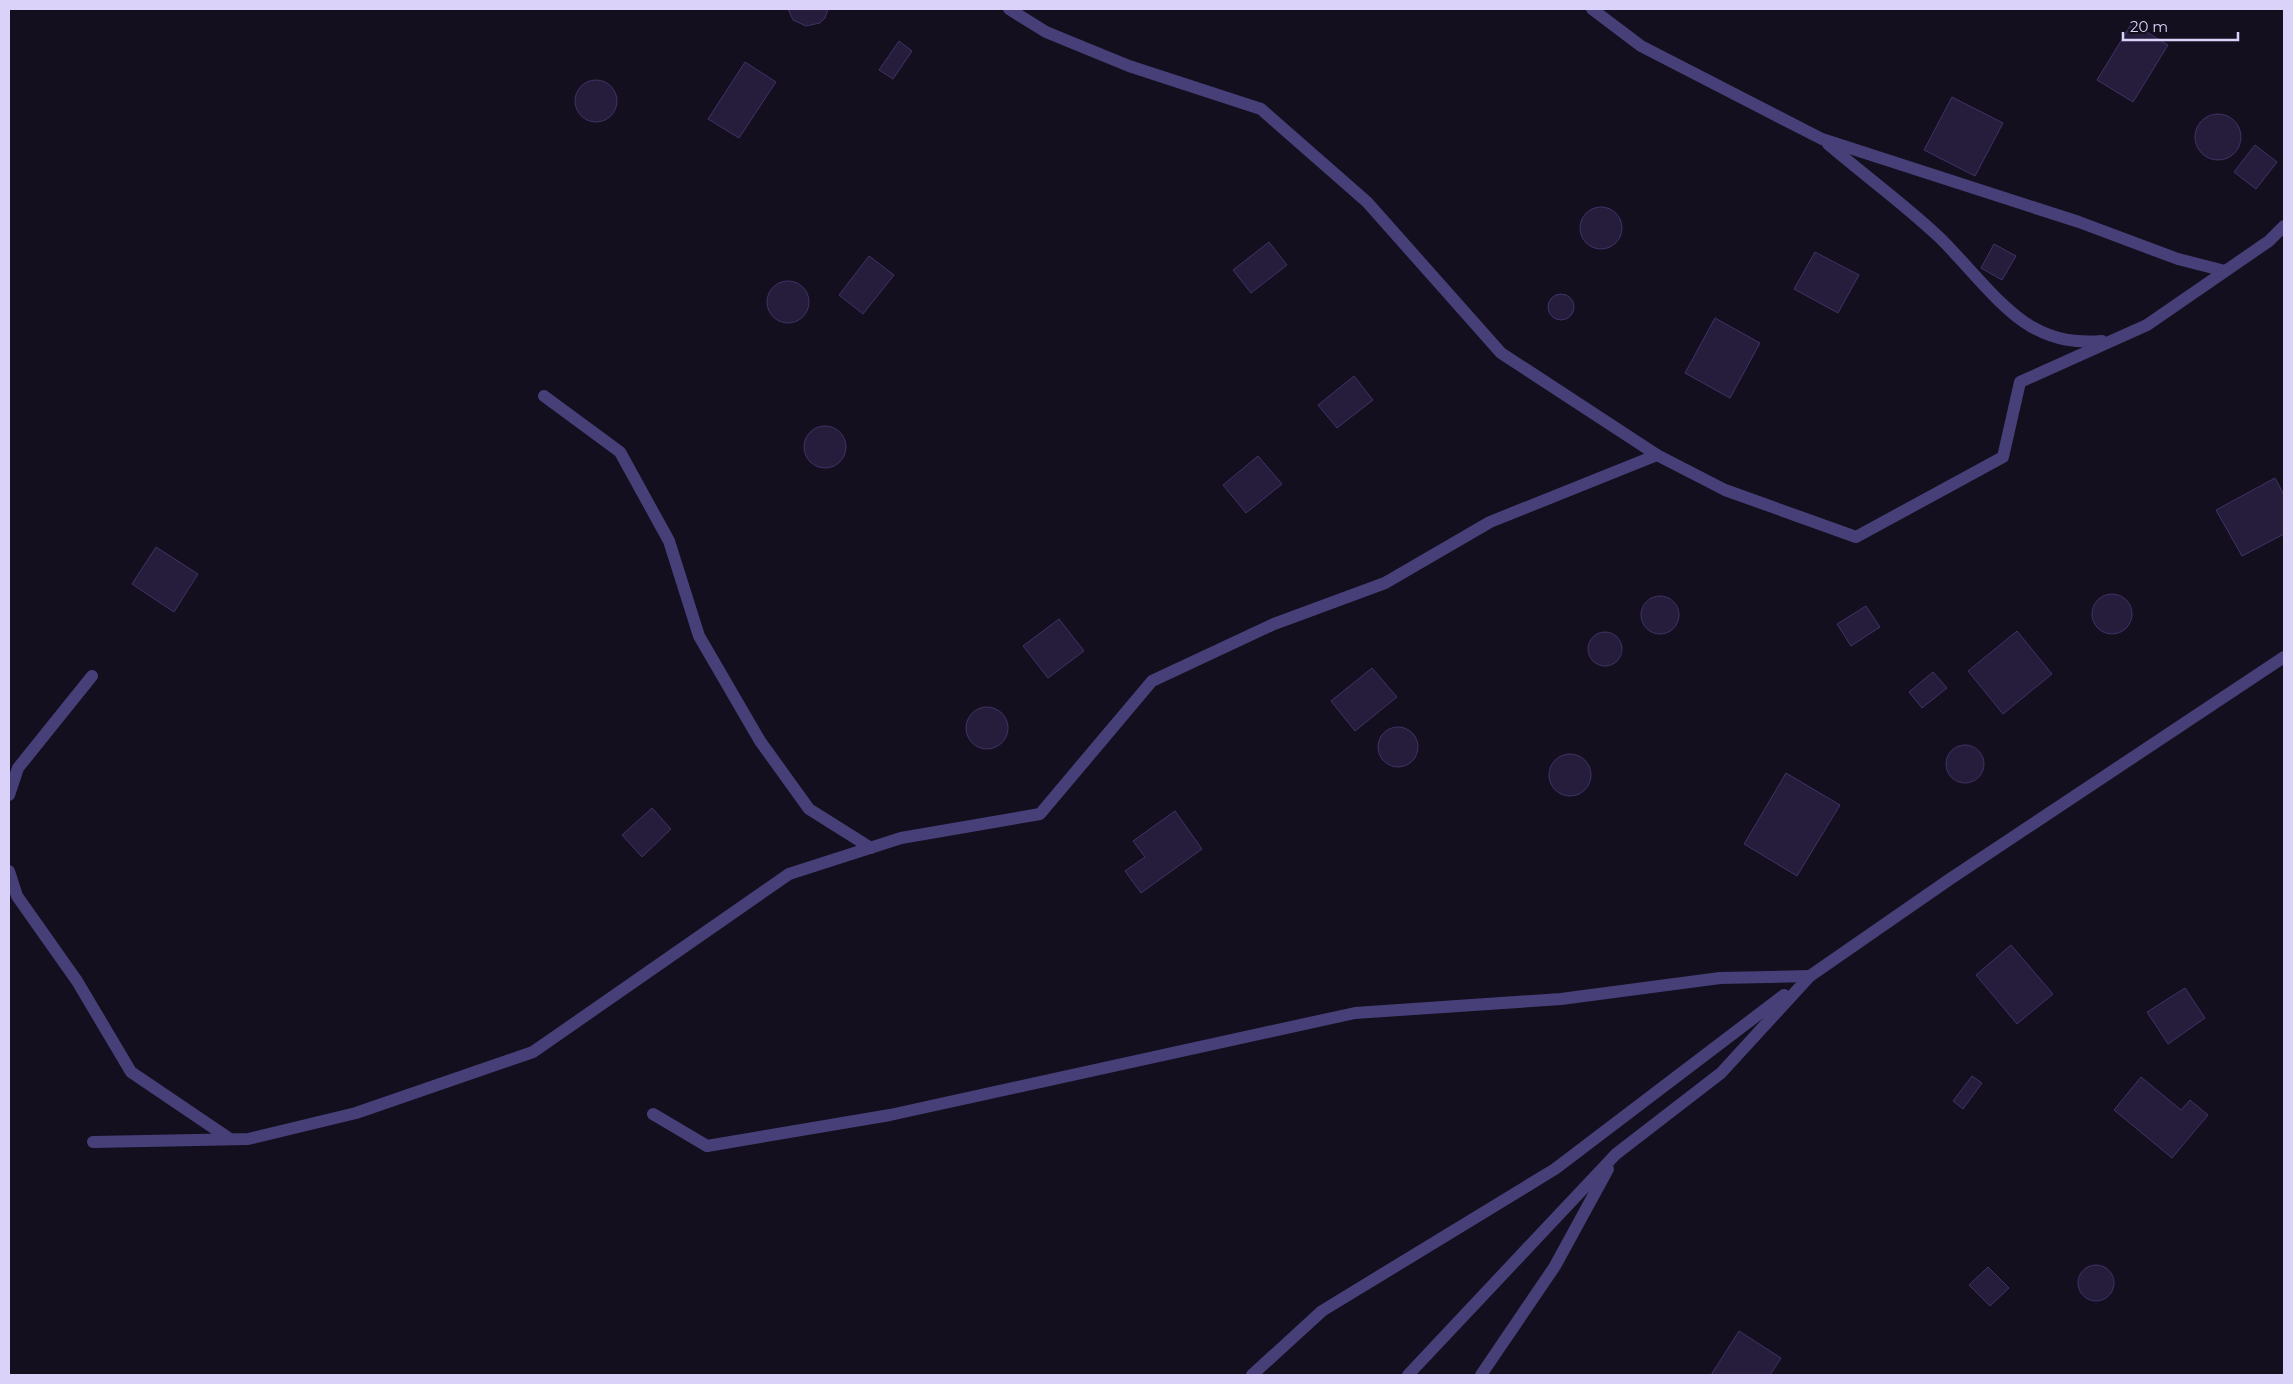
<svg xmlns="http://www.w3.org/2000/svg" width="2293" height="1384" font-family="Montserrat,sans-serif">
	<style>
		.building { fill: #261d3d; stroke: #413266 }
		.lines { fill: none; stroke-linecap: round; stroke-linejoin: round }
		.street { stroke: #473f78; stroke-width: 12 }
	</style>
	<rect width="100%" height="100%" fill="#130f1e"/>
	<g class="building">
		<polygon points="788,9 828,9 825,18 820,23 806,26 793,20"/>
		<polygon points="2132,23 2168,45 2133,102 2097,80"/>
		<polygon points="899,41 912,51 893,79 879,70"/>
		<polygon points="745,62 776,82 739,138 708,119"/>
		<circle cx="596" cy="101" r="21"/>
		<polygon points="1952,97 2003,123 1975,176 1924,150"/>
		<circle cx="2218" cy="137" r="23"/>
		<polygon points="2255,145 2277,162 2256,189 2234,172"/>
		<circle cx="1601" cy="228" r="21"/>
		<polygon points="1269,242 1287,265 1251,293 1233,270"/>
		<polygon points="1994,244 2016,256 2002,280 1981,268"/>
		<polygon points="1815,252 1859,275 1838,313 1794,289"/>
		<polygon points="869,256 894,275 863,314 839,295"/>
		<circle cx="788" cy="302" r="21"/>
		<circle cx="1561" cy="307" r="13"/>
		<polygon points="1715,318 1760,343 1730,398 1685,373"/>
		<polygon points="1354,376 1373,400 1337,428 1318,405"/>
		<circle cx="825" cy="447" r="21"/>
		<polygon points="1258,456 1282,484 1246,513 1223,485"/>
		<polygon points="2275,478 2284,495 2284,534 2242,556 2216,510"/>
		<polygon points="156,547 198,574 174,612 132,584"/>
		<circle cx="2112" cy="614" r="20"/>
		<circle cx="1660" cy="615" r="19"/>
		<polygon points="1866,606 1880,627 1851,646 1837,624"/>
		<polygon points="1059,619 1084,651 1048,678 1023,646"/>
		<polygon points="2017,631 2052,674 2003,714 1968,671"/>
		<circle cx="1605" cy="649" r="17"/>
		<polygon points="1372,668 1397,697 1355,731 1331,701"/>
		<polygon points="1933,672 1947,688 1922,708 1909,692"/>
		<circle cx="987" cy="728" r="21"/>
		<circle cx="1398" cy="747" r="20"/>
		<circle cx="1965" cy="764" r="19"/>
		<circle cx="1570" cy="775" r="21"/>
		<polygon points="1786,773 1840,805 1797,876 1744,844"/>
		<polygon points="652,808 671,829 642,857 622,835"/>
		<polygon points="1175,811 1202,849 1141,893 1125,871 1145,857 1133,841"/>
		<polygon points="2011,945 2053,994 2017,1024 1976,975"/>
		<polygon points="2185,988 2205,1018 2168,1044 2147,1012"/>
		<polygon points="1972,1076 1982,1083 1963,1109 1953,1101"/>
		<polygon points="2141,1077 2181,1110 2190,1100 2208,1115 2172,1158 2114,1110"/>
		<circle cx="2096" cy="1283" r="18"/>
		<polygon points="1988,1267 2009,1288 1990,1306 1969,1285"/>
		<polygon points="1739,1331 1781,1358 1770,1375 1711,1375"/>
	</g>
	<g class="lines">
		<g class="street">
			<polyline points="1009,9 1046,32 1129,66 1261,109 1367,202 1501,353 1657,455"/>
			<polyline points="1592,9 1641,46 1822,139 2079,222 2178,259 2225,271"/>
			<path d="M1828,144c36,31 76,60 111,93 28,27 60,71 93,90 23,13 44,16 70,14"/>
			<polyline points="544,396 620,452 669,541 699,636 760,741 809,809 871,848"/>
			<polyline points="9,795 18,768 92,676"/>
			<polyline points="9,871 17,896 77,981 131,1072 230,1139"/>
			<polyline points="653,1114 707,1146 890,1115 1355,1013 1561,999 1720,978 1810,976"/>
			<polyline points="93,1142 248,1139 356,1113 533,1052 789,874 901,838 1040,814 1152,681 1274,624 1385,583 1490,522 1657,455 1725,490 1856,537 2003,457 2020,382 2147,325 2269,241 2284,226"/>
			<polyline points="1252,1375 1322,1311 1555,1169 1784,995"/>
			<polyline points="1408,1375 1616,1154 1721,1073 1810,976 1950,879 2284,657"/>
			<polyline points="1481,1375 1555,1266 1608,1169"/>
		</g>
	</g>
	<rect width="2293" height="1384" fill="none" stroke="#dad2f9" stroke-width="20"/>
	<path d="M2123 32v8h115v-8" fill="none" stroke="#dad2f9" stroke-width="2.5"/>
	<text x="2130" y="32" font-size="15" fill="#dad2f9" stroke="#130f1e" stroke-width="4" paint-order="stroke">20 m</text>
</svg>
